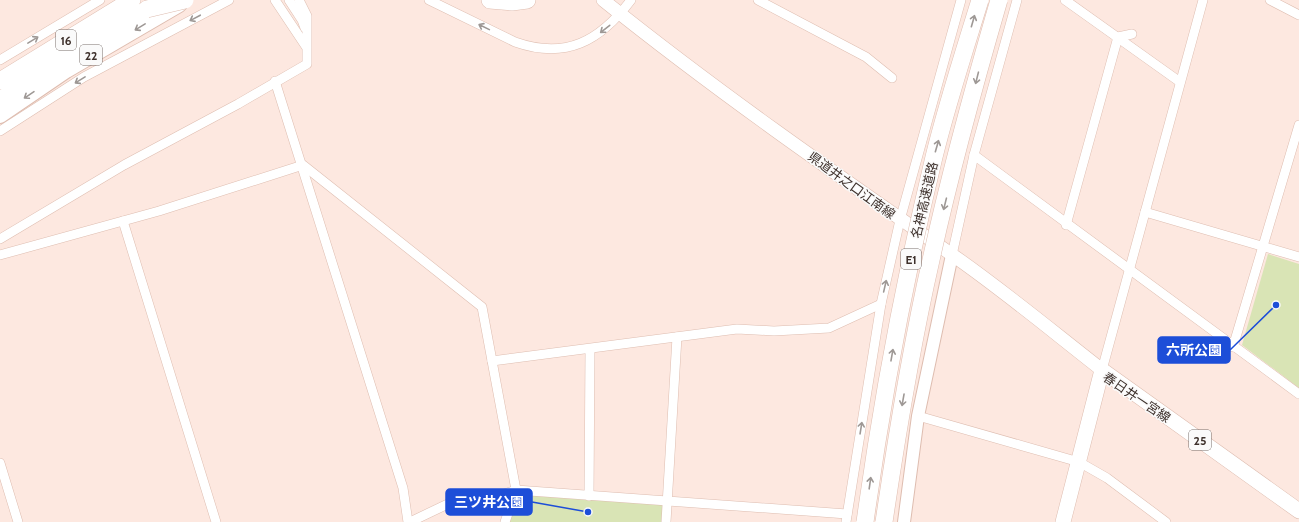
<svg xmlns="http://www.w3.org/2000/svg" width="1299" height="522" font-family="Cabin,'Noto Sans JP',sans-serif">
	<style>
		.green { fill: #d9e4b5 }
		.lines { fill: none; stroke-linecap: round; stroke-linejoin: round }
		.minor-casing { stroke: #debdb0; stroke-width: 10 }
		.tertiary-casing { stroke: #debdb0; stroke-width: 14 }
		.secondary-casing { stroke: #debdb0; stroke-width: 14 }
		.primary-casing { stroke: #debdb0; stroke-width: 16 }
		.trunk-casing { stroke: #debdb0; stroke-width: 18 }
		.motorway-casing { stroke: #debdb0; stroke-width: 18 }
		.minor { stroke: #fff; stroke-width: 9 }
		.tertiary { stroke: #fff; stroke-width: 12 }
		.secondary { stroke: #fff; stroke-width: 13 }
		.primary { stroke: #fff; stroke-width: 15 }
		.trunk { stroke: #fff; stroke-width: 16 }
		.motorway { stroke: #fff; stroke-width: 17 }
		.motorway-bridge-casing { stroke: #debdb0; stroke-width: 18; stroke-linecap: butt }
		.motorway-bridge { stroke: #fff; stroke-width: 17 }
		.oneway { stroke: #9e9895 }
		.labels { text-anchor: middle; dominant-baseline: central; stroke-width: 3; stroke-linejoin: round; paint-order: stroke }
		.shield { fill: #fafafa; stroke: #766d69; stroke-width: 1 }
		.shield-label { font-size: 12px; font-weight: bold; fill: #3d302b }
		.street-label { font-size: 13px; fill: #3d302b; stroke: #fafafa }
		.leader { fill: none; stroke: #1d4ed8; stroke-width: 1.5 }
		.callout-dot { fill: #1d4ed8; stroke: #fafafa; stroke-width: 1.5 }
		.callout { fill: #1d4ed8; stroke: #1d4ed8; stroke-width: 1.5 }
		.callout-label { font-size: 14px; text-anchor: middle; font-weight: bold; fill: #fff }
	</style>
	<rect width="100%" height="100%" fill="#fde8e0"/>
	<g class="green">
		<polygon points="1268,254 1299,264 1299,388 1242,345"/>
		<polygon points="516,490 668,501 666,522 505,522"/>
	</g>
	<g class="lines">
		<g class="minor-casing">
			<g id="minor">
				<polyline points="289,0 302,20 305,28"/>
				<polyline points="299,0 307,16 307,46"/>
				<path d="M429,0l86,42c51,18 85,-1 116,-42"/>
				<polyline points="758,0 866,57 892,78"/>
				<polyline points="1065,0 1180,82"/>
				<polyline points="1270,0 1299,15"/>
				<polyline points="0,60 100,0"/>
				<polyline points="275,81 403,488 408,522"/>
				<polyline points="0,131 84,77 229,0"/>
				<polyline points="974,155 1299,394"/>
				<polyline points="1145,212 1299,257"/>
				<polyline points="123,221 216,522"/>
				<polyline points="1066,225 1118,37 1132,34"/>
				<polyline points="0,239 124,165 238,104 307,64 307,48 275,0"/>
				<polyline points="0,255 159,211 303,165 482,307 516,490 505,522"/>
				<polyline points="952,255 974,155 1017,0"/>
				<polyline points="1233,347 1299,125"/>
				<polyline points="492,361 737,329 774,331 829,328 881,304"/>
				<polyline points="1102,370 1203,0"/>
				<polyline points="918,416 1079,462 1107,478 1166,522"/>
				<polyline points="0,463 18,522"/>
				<polyline points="589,496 590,349"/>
				<polyline points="410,522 456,500 490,499 516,490 847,514"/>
				<polyline points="666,522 677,337"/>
				<polyline points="846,522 881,304 900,220 961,0"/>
			</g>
		</g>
		<g class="tertiary-casing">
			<polyline id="tertiary" points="904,522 918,416 952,255"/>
		</g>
		<g class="secondary-casing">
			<path id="secondary" d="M603,0c112,90 230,172 348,254 52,36 101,77 151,116"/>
		</g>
		<g class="primary-casing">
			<polyline id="primary" points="1063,522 1102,370 1299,511"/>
		</g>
		<g class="trunk-casing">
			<polyline id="trunk" points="0,115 66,70 179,4"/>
		</g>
		<g class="motorway-casing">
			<g id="motorway">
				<polyline points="490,0 512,2 527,0"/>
				<polyline points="0,81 132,0"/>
				<polyline points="0,100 159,2"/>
			</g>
		</g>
		<use href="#minor" class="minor"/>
		<use href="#tertiary" class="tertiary"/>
		<use href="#secondary" class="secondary"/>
		<use href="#primary" class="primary"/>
		<use href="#trunk" class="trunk"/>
		<use href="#motorway" class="motorway"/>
		<g class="motorway-bridge-casing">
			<g id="motorway-bridge">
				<polyline points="147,9 185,0"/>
				<path d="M865,522c17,-123 40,-245 69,-365 13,-53 30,-105 46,-157"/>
				<path d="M884,522c13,-88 27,-175 47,-262 19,-87 43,-174 68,-260"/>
			</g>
		</g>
		<use href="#motorway-bridge" class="motorway-bridge"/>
	</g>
	<defs><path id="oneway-shaft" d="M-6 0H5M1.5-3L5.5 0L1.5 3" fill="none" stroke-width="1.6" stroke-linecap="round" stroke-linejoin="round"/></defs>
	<g class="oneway">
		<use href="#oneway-shaft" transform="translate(195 18) rotate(152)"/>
		<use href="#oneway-shaft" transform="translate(973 21) rotate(-74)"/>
		<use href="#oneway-shaft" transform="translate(140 27) rotate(149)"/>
		<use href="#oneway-shaft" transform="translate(484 27) rotate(-154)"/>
		<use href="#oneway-shaft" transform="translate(605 29) rotate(142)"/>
		<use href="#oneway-shaft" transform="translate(33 40) rotate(-31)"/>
		<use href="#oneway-shaft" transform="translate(977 78) rotate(104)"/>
		<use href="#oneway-shaft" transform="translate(80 80) rotate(148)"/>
		<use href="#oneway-shaft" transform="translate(29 95) rotate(146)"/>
		<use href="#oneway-shaft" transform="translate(937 146) rotate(-74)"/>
		<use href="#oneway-shaft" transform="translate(945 204) rotate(104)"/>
		<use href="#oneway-shaft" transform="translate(885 286) rotate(-77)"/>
		<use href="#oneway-shaft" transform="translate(892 355) rotate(-80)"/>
		<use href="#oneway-shaft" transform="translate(903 400) rotate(100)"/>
		<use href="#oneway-shaft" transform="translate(861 428) rotate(-81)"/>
		<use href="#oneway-shaft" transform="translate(870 483) rotate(-82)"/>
	</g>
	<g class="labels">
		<g class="shield">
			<rect x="56" y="30" width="20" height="20" rx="3"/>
			<rect x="80" y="45" width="22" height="20" rx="3"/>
			<rect x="901" y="249" width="20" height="20" rx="3"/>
			<rect x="1189" y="430" width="22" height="20" rx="3"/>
		</g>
		<g class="shield-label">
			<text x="66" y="40">16</text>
			<text x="91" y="55">22</text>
			<text x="911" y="259">E1</text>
			<text x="1200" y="440">25</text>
		</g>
		<g class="street-label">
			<text transform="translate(852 185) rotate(36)">県道井之口江南線</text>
			<text transform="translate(924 200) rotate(-77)">名神高速道路</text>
			<text transform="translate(1137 397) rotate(34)">春日井一宮線</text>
		</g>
	</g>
	<path class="leader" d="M1276 305L1230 350M588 512L532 502"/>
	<g class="callout-dot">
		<circle cx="1276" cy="305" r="4"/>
		<circle cx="588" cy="512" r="4"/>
	</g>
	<g class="callout">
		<rect x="1158" y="337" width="72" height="26" rx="4"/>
		<rect x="446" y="489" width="86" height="26" rx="4"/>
	</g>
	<g class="callout-label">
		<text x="1194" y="355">六所公園</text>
		<text x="489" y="507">三ツ井公園</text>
	</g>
</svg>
